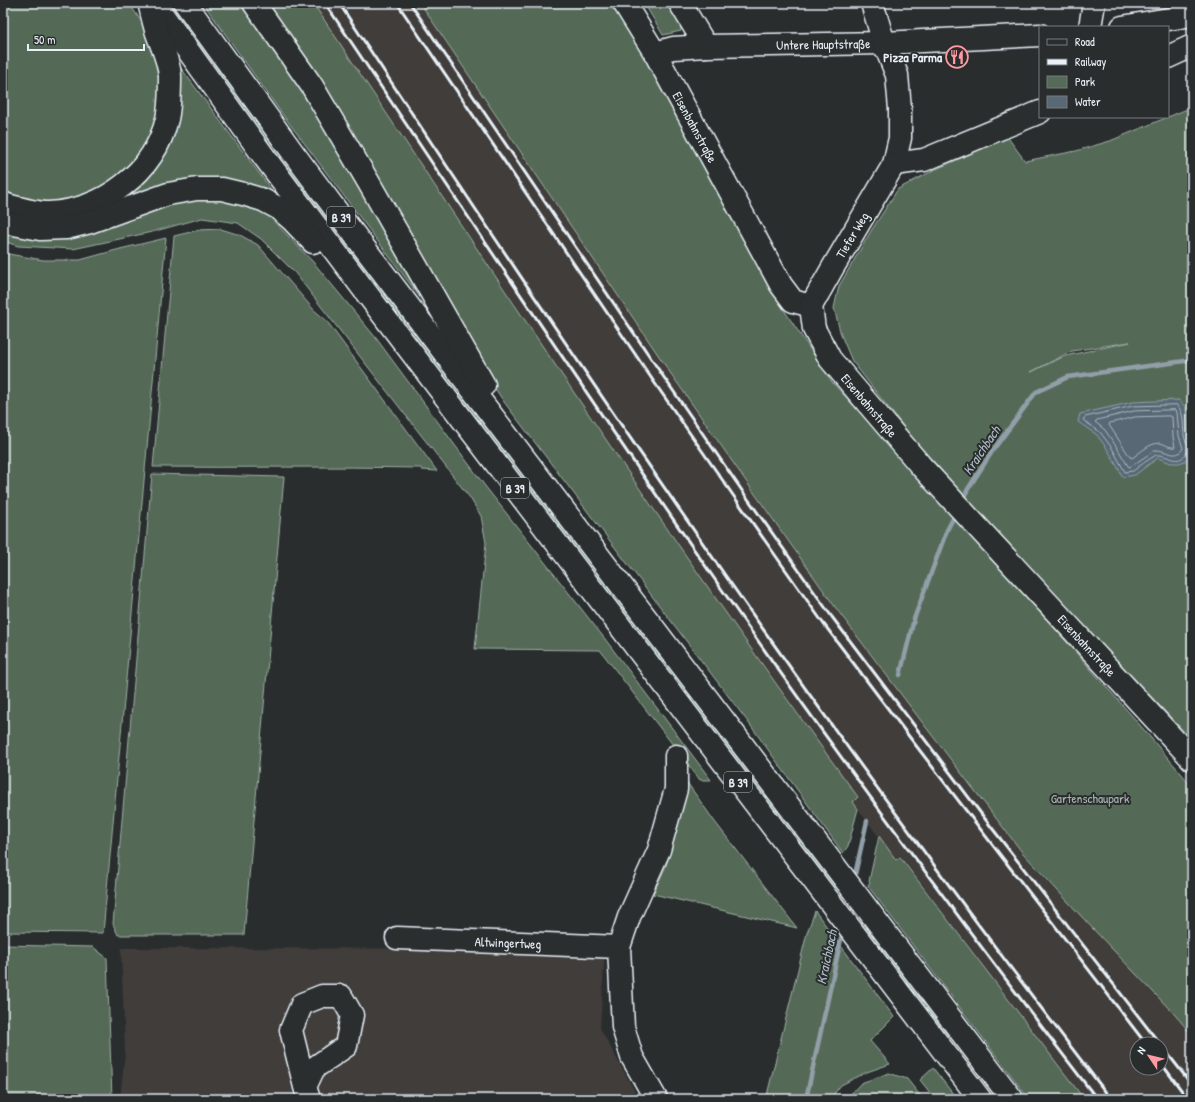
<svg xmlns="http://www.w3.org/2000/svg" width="1195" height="1102" font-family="'Patrick Hand',sans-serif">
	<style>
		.built { fill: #403d3b; fill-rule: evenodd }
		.green { fill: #556b57; stroke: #9eaea8; fill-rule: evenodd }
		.water { fill: #586875; stroke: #929fa9 }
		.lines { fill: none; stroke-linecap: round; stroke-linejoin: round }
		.shore { stroke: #aebac4; stroke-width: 1 }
		.stream { stroke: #929fa9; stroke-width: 4.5 }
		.minor-casing { stroke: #e8f1f8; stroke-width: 25 }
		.major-casing { stroke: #e8f1f8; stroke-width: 25 }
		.highway-casing { stroke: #e8f1f8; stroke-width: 25 }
		.minor { stroke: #2a2d2e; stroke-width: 22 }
		.major { stroke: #2a2d2e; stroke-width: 22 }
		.highway { stroke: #2a2d2e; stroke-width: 22 }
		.rail { stroke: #e8f1f8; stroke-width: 3 }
		.labels { text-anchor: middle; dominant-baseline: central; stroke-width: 4; stroke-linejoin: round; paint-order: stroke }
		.shield { fill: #2a2d2e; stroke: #afb6bb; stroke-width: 1 }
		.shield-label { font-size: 12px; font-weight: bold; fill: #e8f1f8 }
		.street-label { font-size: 13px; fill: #e8f1f8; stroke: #2a2d2e }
		.poi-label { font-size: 13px; font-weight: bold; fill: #e8f1f8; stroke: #2a2d2e; text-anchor: end }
		.park-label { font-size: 13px; fill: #a6b5b0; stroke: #2a2d2e }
		.water-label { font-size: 14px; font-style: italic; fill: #aebac4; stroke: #2a2d2e }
	</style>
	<rect width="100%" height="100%" fill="#2a2d2e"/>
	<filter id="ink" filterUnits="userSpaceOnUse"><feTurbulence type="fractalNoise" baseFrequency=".025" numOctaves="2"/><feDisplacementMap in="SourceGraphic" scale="8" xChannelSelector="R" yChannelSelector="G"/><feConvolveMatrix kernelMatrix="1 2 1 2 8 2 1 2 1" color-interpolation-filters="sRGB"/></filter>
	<g filter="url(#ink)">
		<g class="built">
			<path d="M313,3h107l249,368 81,116 88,124 90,119 94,122 72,78 82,86 16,19v64h-108l-183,-242 -5,3 -38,-51 -5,-7 4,-5 -93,-130 -107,-152 -105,-154zM1137,1044h24v24h-24z"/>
			<polygon points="121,948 605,949 600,1028 639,1099 120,1099 125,1052"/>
		</g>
		<g class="green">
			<polygon points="3,3 129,3 141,21 157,52 163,78 157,130 137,162 96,193 46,206 3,196"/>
			<polygon points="164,3 172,3 196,37 836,884 833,892 318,214"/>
			<polygon points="203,3 243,3 314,105 426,298 422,300 280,111"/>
			<path d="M266,3h47c178,267 355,535 545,794l-5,5 5,7 -10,37 -5,7 -95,-131 -244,-320 -23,-35z"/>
			<polygon points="420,3 619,3 781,285 778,301 832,382 988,553 1133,717 1192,786 1192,1035 1176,1016 1094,930 1022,852 928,730 838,611 750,487 669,371"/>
			<polygon points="644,3 669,3 680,21 681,31 663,35"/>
			<polygon points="178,64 276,196 263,192 106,210 22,216 139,182"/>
			<path d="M1192,107v633l-189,-201 -86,-96 -37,-46 -28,-36 -11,-26 -7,-27 5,-22 32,-55 27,-42 36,-19 50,-22 22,-13 19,26 51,-10 34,-10zM1130,342l-65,14 -34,16 41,-21z"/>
			<polygon points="203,197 237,202 265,212 314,263 376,338 485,486 605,639 711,780 700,780 600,650 475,649 486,543 481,516 470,498 295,273 261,239 238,223 202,218 152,232 73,249 18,246 3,241 3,233 52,239 154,206"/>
			<path d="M221,229l19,6 18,10 56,65 12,10 111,151 -15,-1 -1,-2c-90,-2 -179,0 -268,-1l21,-231 25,-6z"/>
			<polygon points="166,238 103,933 3,932 3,253 43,260 80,260 120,249"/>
			<polygon points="152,474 284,477 244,935 118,935 113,924"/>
			<polygon points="686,781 715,822 797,928 653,894 666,866 678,826"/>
			<polygon points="879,836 896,860 900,857 1084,1099 1029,1099 868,886 870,883 869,881"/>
			<polygon points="815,911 894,1017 870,1041 890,1064 867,1072 841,1085 830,1099 766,1099 807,933"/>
			<polygon points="863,919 897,966 951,1036 946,1039 860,928"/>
			<polygon points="3,945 93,947 107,958 112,1099 3,1099"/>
			<polygon points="933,1068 957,1099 935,1099 920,1080"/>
			<polygon points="889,1073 907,1079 923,1099 846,1099 861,1083"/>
		</g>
		<polygon class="water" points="1179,400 1186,408 1188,435 1191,445 1191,452 1189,456 1185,461 1179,463 1171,463 1158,458 1148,465 1135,475 1123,477 1108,450 1097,435 1078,422 1080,414 1133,402"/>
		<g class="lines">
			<g class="shore">
				<path d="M1177,405c12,12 1,32 13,42 -10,23 -20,7 -34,8l-11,7 -12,9 -8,1 -13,-24 -12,-16 -17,-12 2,-3 48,-11z"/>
				<path d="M1175,410l2,2 2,24 4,12c-6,13 -18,1 -28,2l-25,17 -2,-1 -12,-20 -11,-16 -10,-8 2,-2 37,-9z"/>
				<path d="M1170,416l2,1 1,20 2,10c-5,1 -10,-3 -15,-4 -11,0 -20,10 -28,15l-2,-1 -21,-32 1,-2 25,-6z"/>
			</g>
			<g class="stream">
				<polyline points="962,501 968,489 993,450 1036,392 1068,377 1192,360"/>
				<polyline points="900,675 914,619 947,530 956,513"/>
				<polyline points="854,879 867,821"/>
				<polyline points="806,1099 843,930"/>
			</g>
			<g class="minor-casing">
				<g id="minor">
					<path id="s1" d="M624,3l31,50 126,232 12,16 18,5"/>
					<polyline points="680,3 706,46"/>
					<polyline points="1090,27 1094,3"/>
					<path id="s2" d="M655,53l18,-5 33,-2 178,-3 13,32 3,34v29l-6,26 -62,105 -21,37"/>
					<polyline points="1168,57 1192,46"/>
					<polyline points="894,164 924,160 1040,112"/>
					<path id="s3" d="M811,306l3,23 16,30 91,107 271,293"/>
					<path id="s4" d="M397,938l222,9"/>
					<polyline points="305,1087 314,1068 346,1046 352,1015 341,996 322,996 302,1004 291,1030 305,1087 309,1099"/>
					<polyline points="656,1099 632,1057 623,1027 619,947 629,917 659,850 676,789 676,756"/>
				</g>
			</g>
			<g class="major-casing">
				<g id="major">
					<polyline points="872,3 884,43 1040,35"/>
					<polyline points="1122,27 1192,15"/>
				</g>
			</g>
			<g class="highway-casing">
				<g id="highway">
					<polyline points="154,3 265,158 383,315 980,1099"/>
					<polyline points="185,3 294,154 369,254 1012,1099"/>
					<polyline points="254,3 312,86 369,183 484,385"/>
					<path d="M3,203l4,2c11,3 31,8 42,8 54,-3 105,-40 118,-94 3,-14 3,-29 3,-43 -1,-15 -8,-29 -13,-43 -3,-9 -5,-18 -7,-27"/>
					<polyline points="3,222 40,229 66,228 90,222 168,194 197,189 222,189 243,194 263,200 278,208 292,220 313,242"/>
				</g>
			</g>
			<use href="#minor" class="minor"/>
			<use href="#major" class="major"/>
			<use href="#highway" class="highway"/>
			<g class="rail">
				<path d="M325,3c130,194 259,389 393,581 122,175 249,346 379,515"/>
				<path d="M339,3c127,193 256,386 388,575 124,177 252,350 384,521"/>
				<polyline points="397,3 654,382 735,498 823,623 914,743 1146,1044"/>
				<polyline points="410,3 663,376 743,492 832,617 992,828 1160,1044"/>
				<polyline points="1161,1045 1192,1085"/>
				<polyline points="1161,1063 1188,1099"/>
			</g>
		</g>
	</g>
	<defs>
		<g id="restaurant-ring" transform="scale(1.15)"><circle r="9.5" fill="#2a2d2e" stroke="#ff9aa2" stroke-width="1.5"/><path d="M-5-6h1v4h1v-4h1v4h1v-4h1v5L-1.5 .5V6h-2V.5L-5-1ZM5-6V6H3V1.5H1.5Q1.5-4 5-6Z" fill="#ff9aa2"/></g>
	</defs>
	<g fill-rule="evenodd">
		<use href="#restaurant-ring" x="957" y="57"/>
	</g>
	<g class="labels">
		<g class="shield">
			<rect x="327" y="207" width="28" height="20" rx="3"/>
			<rect x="501" y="478" width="28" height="20" rx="3"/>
			<rect x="724" y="772" width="28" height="20" rx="3"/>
		</g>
		<g class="shield-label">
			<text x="341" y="217">B 39</text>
			<text x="515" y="488">B 39</text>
			<text x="738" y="782">B 39</text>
		</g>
		<g class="street-label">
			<text stroke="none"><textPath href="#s2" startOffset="169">Untere Hauptstraße</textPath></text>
			<text stroke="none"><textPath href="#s1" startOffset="143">Eisenbahnstraße</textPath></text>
			<text transform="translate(852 235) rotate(-59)">Tiefer Weg</text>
			<text stroke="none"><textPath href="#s3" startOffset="118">Eisenbahnstraße</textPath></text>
			<text stroke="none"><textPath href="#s3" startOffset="442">Eisenbahnstraße</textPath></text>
			<text stroke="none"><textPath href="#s4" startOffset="111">Altwingertweg</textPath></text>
		</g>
		<g class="poi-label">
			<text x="942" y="57">Pizza Parma</text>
		</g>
		<g class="park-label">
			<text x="1090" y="798">Gartenschaupark</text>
		</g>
		<g class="water-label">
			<text transform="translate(981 450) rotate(-56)">Kraichbach</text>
			<text transform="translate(826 957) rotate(-78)">Kraichbach</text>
		</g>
	</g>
	<rect width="1195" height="1102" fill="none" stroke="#2a2d2e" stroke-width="16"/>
	<rect x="8" y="8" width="1179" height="1086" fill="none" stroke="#e8f1f8" stroke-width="1.5" filter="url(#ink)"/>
	<rect x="1039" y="26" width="130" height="92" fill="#2a2d2e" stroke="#767b7f"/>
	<rect x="1047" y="39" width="20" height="6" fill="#2a2d2e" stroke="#767b7f"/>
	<text x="1075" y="46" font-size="12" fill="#e8f1f8">Road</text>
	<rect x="1047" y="59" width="20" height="6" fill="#e8f1f8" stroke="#767b7f"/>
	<text x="1075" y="66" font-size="12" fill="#e8f1f8">Railway</text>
	<rect x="1047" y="76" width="20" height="12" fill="#556b57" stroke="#767b7f"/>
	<text x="1075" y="86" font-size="12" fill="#e8f1f8">Park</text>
	<rect x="1047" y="96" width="20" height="12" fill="#586875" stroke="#767b7f"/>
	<text x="1075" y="106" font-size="12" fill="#e8f1f8">Water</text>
	<g transform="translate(1149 1056) rotate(305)"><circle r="19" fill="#2a2d2e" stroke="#767b7f"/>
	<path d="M0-3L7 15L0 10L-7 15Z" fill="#ff9aa2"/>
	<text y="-6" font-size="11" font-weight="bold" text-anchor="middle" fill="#e8f1f8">N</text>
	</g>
	<path d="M28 44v6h116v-6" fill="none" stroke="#e8f1f8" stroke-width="2"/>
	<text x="34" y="44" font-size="12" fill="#e8f1f8" stroke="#2a2d2e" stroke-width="3" paint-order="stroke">50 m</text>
</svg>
